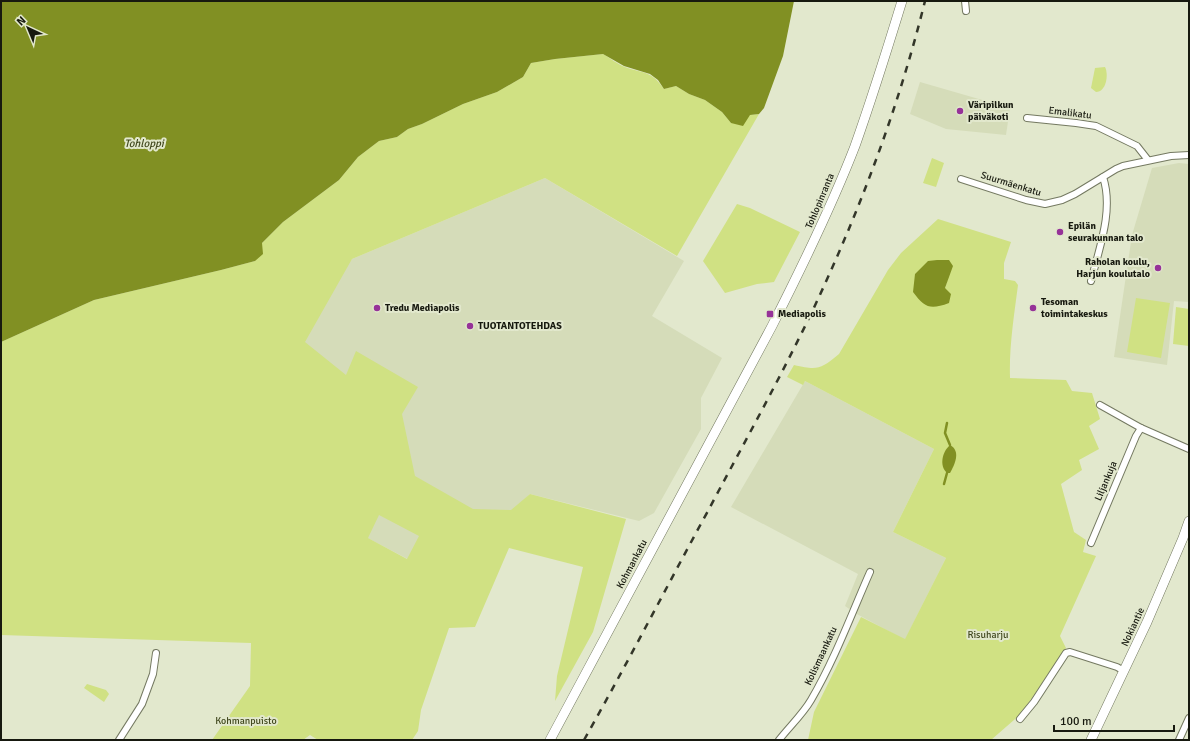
<svg xmlns="http://www.w3.org/2000/svg" width="1190" height="741" font-family="Signika,sans-serif">
	<style>
		.built { fill: #d5dcb9 }
		.green { fill: #d0e183; fill-rule: evenodd }
		.water { fill: #819023 }
		.lines { fill: none; stroke-linecap: round; stroke-linejoin: round }
		.stream { stroke: #819023; stroke-width: 2.5 }
		.street-casing { stroke: #747961; stroke-width: 8 }
		.secondary-casing { stroke: #747961; stroke-width: 10 }
		.street { stroke: #fff; stroke-width: 6 }
		.secondary { stroke: #fff; stroke-width: 9 }
		.rail { stroke: #333629; stroke-width: 2.5; stroke-dasharray: 7 7; stroke-linecap: butt }
		.poi-dot { fill: #963298; stroke: #e2e8cd; stroke-width: 1.5 }
		.labels { text-anchor: middle; dominant-baseline: central; stroke-width: 4; stroke-linejoin: round; paint-order: stroke }
		.poi-label { font-size: 10px; font-weight: bold; fill: #17190f; stroke: #e2e8cd; text-anchor: start }
		.street-label { font-size: 10px; fill: #17190f; stroke: #e2e8cd }
		.park-label { font-size: 10px; fill: #3f461c; stroke: #e2e8cd }
		.water-label { font-size: 11px; font-style: italic; fill: #42491e; stroke: #e2e8cd }
	</style>
	<rect width="100%" height="100%" fill="#e2e8cd"/>
	<g class="built">
		<polygon points="920,82 1010,108 1006,135 946,129 910,114"/>
		<polygon points="1179,163 1189,164 1189,302 1174,301 1167,365 1114,357 1132,235 1152,168"/>
		<polygon points="545,178 684,261 652,316 722,358 701,398 701,429 654,513 639,521 530,494 444,578 314,510 242,379 352,259"/>
		<polygon points="805,381 934,449 893,532 946,558 905,640 855,613 845,606 858,574 731,507"/>
	</g>
	<g class="green">
		<path d="M603,54c7,4 14,10 22,13 19,7 26,3 39,22l12,-3 13,8 16,6 17,12 9,11 19,-8 9,-1 -82,142 -132,-78 -193,81 -47,83 41,33 10,-24 62,36 -16,27 13,62 58,33 38,1 19,-16 96,25 -33,113 -38,69 2,-25 26,-109 -74,-19 -34,79 -26,1 -28,82 -3,21 -6,9h-94l-8,-5 -7,5h-91l38,-54 1,-43 -250,-8v-293l93,-42 127,-30 34,-9 7,-18 21,-21 56,-42 19,-23 21,-16 18,-4 11,-8 14,-5 41,-20 34,-12 26,-15 8,-14 24,-4zM379,515l40,21 -12,23 -39,-21z"/>
		<path d="M1105,67c4,8 1,25 -9,25l-5,-4 4,-20z"/>
		<polygon points="932,158 944,163 936,187 923,183"/>
		<polygon points="737,204 750,208 800,232 774,282 757,284 725,293 703,261"/>
		<path d="M938,219l73,23 -7,21v16l11,2 3,4c-4,31 -9,62 -8,93l56,2 6,11 20,2 8,26 -11,7 10,23 -20,11 3,10 -21,14 13,48 12,8 -3,12 13,4 -36,80 6,12 -45,66 -30,26h-183l6,-28 47,-95 44,22 41,-81 -53,-26 41,-83 -129,-68 -2,4 -16,-8 7,-12c23,5 26,5 45,-11l49,-84 13,-17zM915,274l33,4 -3,10z"/>
		<polygon points="1136,298 1170,303 1161,358 1127,352"/>
		<polygon points="1176,307 1189,309 1189,346 1173,344"/>
		<polygon points="87,684 106,690 109,694 104,702 84,688"/>
	</g>
	<g class="water">
		<polygon points="1,1 794,1 783,56 764,108 759,114 750,115 743,126 731,123 722,112 705,100 689,94 676,86 664,89 658,80 650,74 624,66 603,54 555,59 531,63 523,77 497,92 463,104 422,124 408,129 397,137 379,141 358,157 339,180 283,222 262,243 263,254 255,261 221,270 94,300 1,342"/>
		<path d="M937,260h12l4,6 -8,22 6,6 -2,9c-19,7 -24,5 -36,-11l2,-18 13,-13z"/>
		<path d="M950,445c11,6 5,19 0,28h-3c-8,-7 -5,-21 3,-28z"/>
	</g>
	<g class="lines">
		<g class="stream">
			<polyline points="947,423 945,433 950,445"/>
			<polyline points="944,484 947,473"/>
		</g>
		<g class="street-casing">
			<g id="street">
				<polyline points="965,1 966,11"/>
				<polyline points="1027,118 1076,123 1096,126 1137,146 1148,160"/>
				<polyline points="961,179 1026,200 1045,204 1062,200 1075,194 1116,169 1123,166 1171,156 1189,155"/>
				<path d="M1091,281c8,-32 23,-71 12,-104"/>
				<polyline points="1100,405 1141,428 1189,449"/>
				<polyline points="1091,543 1136,436 1141,428"/>
				<polyline points="1020,719 1034,702 1066,653 1070,652 1117,667 1124,671"/>
				<polyline points="119,740 142,704 153,674 156,653"/>
				<path d="M779,740c10,-13 24,-26 32,-40 24,-41 40,-85 59,-128"/>
				<polyline points="1179,740 1189,718"/>
			</g>
		</g>
		<g class="secondary-casing">
			<g id="secondary">
				<path d="M550,740l222,-414c30,-59 59,-118 83,-180 17,-48 32,-96 47,-145"/>
				<polyline points="1091,740 1147,622 1183,538 1189,521"/>
			</g>
		</g>
		<use href="#street" class="street"/>
		<use href="#secondary" class="secondary"/>
		<path class="rail" d="M584,740c43,-76 83,-154 125,-231 34,-64 69,-127 101,-193 48,-101 88,-206 115,-315"/>
	</g>
	<g class="poi-dot">
		<circle cx="960" cy="111" r="4"/>
		<circle cx="1060" cy="232" r="4"/>
		<circle cx="1158" cy="268" r="4"/>
		<circle cx="377" cy="308" r="4"/>
		<circle cx="1033" cy="308" r="4"/>
		<rect x="766" y="310" width="8" height="8" rx="2"/>
		<circle cx="470" cy="326" r="4"/>
	</g>
	<g class="labels">
		<g class="poi-label">
			<text x="968" y="105">Väripilkun<tspan x="968" dy="12">päiväkoti</tspan></text>
			<text x="1068" y="226">Epilän<tspan x="1068" dy="12">seurakunnan talo</tspan></text>
			<text x="1150" y="262" text-anchor="end">Raholan koulu,<tspan x="1150" dy="12">Harjun koulutalo</tspan></text>
			<text x="1041" y="302">Tesoman<tspan x="1041" dy="12">toimintakeskus</tspan></text>
			<text x="385" y="308">Tredu Mediapolis</text>
			<text x="778" y="314">Mediapolis</text>
			<text x="478" y="326">TUOTANTOTEHDAS</text>
		</g>
		<g class="street-label">
			<text transform="translate(1070 113) rotate(7)">Emalikatu</text>
			<text transform="translate(1011 184) rotate(17)">Suurmäenkatu</text>
			<text transform="translate(820 201) rotate(-67)">Tohlopinranta</text>
			<text transform="translate(1106 481) rotate(-67)">Liljankuja</text>
			<text transform="translate(632 564) rotate(-62)">Kohmankatu</text>
			<text transform="translate(1133 627) rotate(-65)">Nokiantie</text>
			<text transform="translate(821 656) rotate(-65)">Kolismaankatu</text>
		</g>
		<g class="park-label">
			<text x="988" y="635">Risuharju</text>
			<text x="246" y="721">Kohmanpuisto</text>
		</g>
		<g class="water-label">
			<text x="144" y="143">Tohloppi</text>
		</g>
	</g>
	<rect width="1190" height="741" fill="none" stroke="#17190f" stroke-width="4"/>
	<g transform="translate(28 28) rotate(316)" stroke="#e2e8cd" stroke-width="3" paint-order="stroke">
	<path d="M0-3L7 15L0 10L-7 15Z" fill="#17190f"/>
	<text y="-6" font-size="11" font-weight="bold" text-anchor="middle" fill="#17190f">N</text>
	</g>
	<path d="M1054 725v6h120v-6" fill="none" stroke="#17190f" stroke-width="2"/>
	<text x="1060" y="725" font-size="12" fill="#17190f" stroke="#e2e8cd" stroke-width="3" paint-order="stroke">100 m</text>
</svg>
